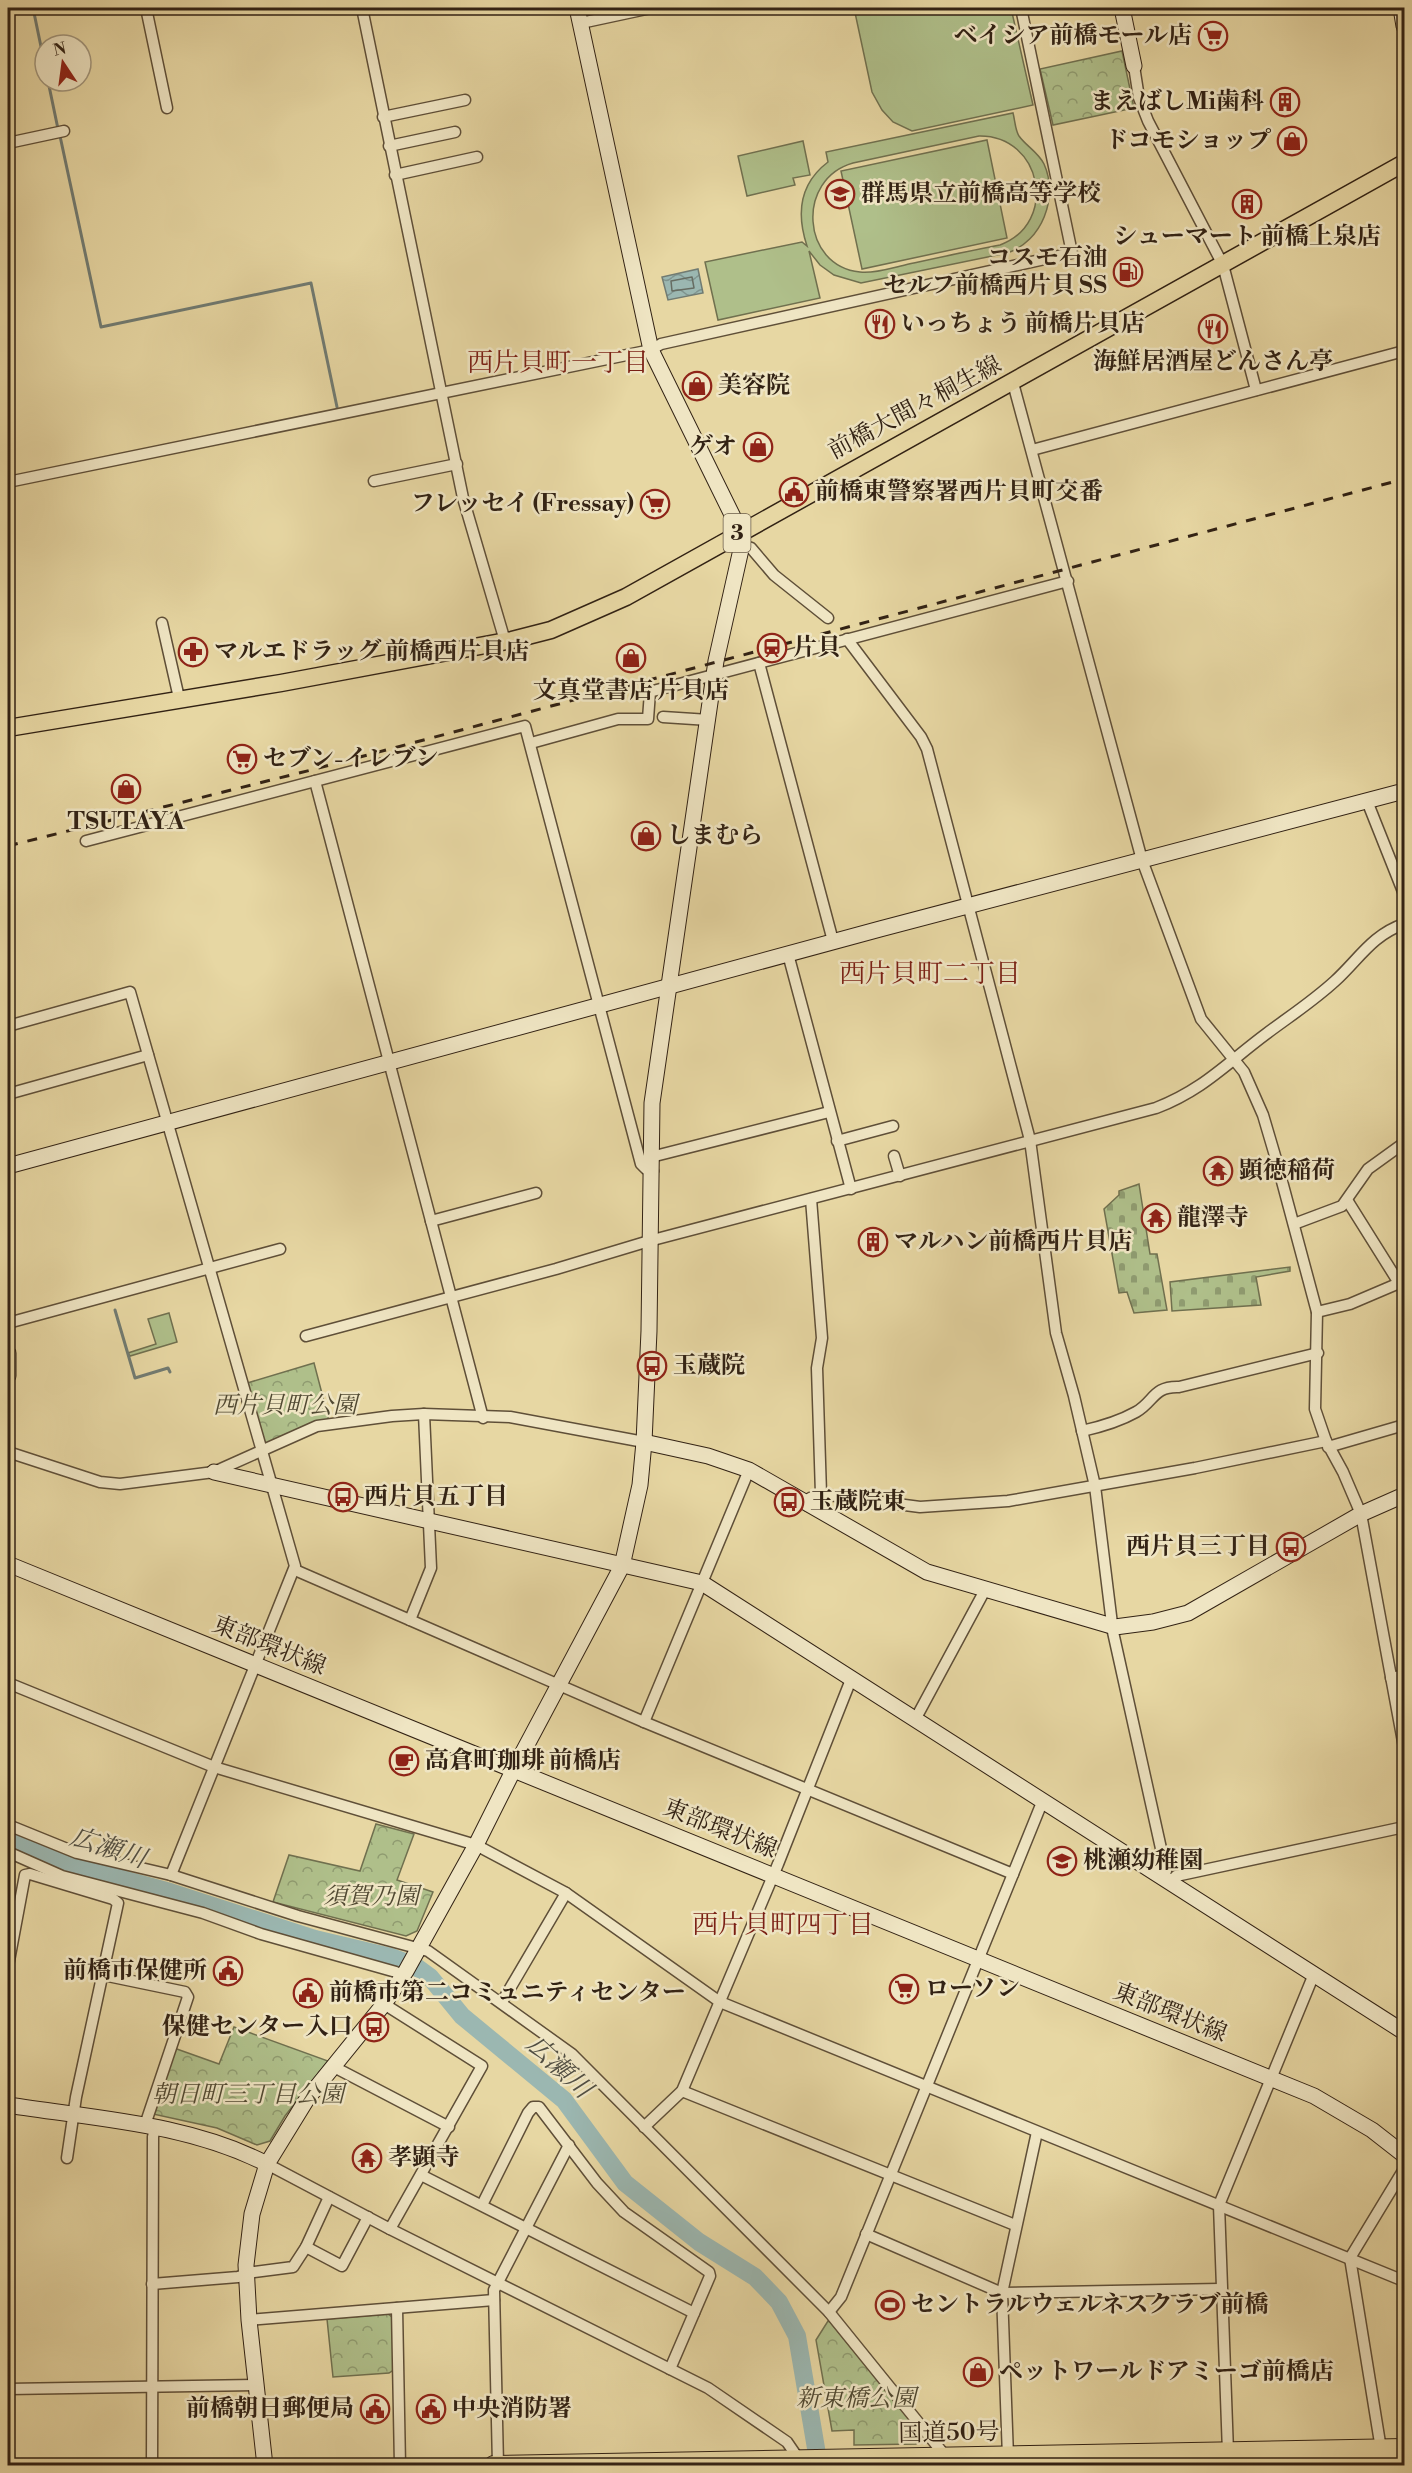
<svg xmlns="http://www.w3.org/2000/svg" width="1412" height="2473" font-family="'Libre Bodoni','Noto Serif JP',serif">
	<style>
		.green { fill: #afbf8a; stroke: #70704f; stroke-width: 1.5; fill-rule: evenodd }
		.cemetery { fill: url(#cemetery-stones); stroke: #70704f; stroke-width: 1.5 }
		.park { fill: url(#park-crowns); stroke: #70704f; stroke-width: 1.5 }
		.water { fill: url(#water-waves); stroke: #717b72; stroke-width: 1.5 }
		.lines { fill: none; stroke-linecap: round; stroke-linejoin: round }
		.shore { stroke: #666c62; stroke-width: 1.5 }
		.stream { stroke: #717b72; stroke-width: 3 }
		.river { stroke: #9bb7b1; stroke-width: 18 }
		.street-casing { stroke: #5f4f38; stroke-width: 13 }
		.secondary-casing { stroke: #322214; stroke-width: 17 }
		.primary-casing { stroke: #322214; stroke-width: 19 }
		.highway-casing { stroke: #322214; stroke-width: 22 }
		.street { stroke: #efe5c3; stroke-width: 10 }
		.secondary { stroke: #efe5c3; stroke-width: 15 }
		.primary { stroke: #e7d7a3; stroke-width: 16 }
		.highway { stroke: #e7d7a3; stroke-width: 20 }
		.rail { stroke: #322214; stroke-width: 3; stroke-dasharray: 10 10; stroke-linecap: butt }
		.labels { text-anchor: middle; dominant-baseline: central; stroke-width: 5; stroke-linejoin: round; paint-order: stroke }
		.shield { fill: #efe5c3; stroke: #6b5c48; stroke-width: 1.5 }
		.shield-label { font-size: 22px; font-weight: bold; fill: #322214 }
		.poi-label { font-size: 24px; font-weight: bold; fill: #322214; stroke: #efe5c3; text-anchor: start }
		.street-label { font-size: 24px; fill: #322214; stroke: #efe5c3 }
		.park-label { font-size: 24px; font-style: italic; fill: #514932; stroke: #efe5c3 }
		.neighbourhood-label { font-size: 26px; fill: #7a1f14; stroke: #efe5c3 }
		.water-label { font-size: 26px; font-style: italic; fill: #524f43; stroke: #efe5c3 }
	</style>
	<defs>
		<pattern id="cemetery-stones" width="16" height="16" patternUnits="userSpaceOnUse" patternTransform="scale(1.5)"><rect width="16" height="16" fill="#afbf8a"/><path d="M2 7V4a2 2 0 0 1 4 0v3zM10 15v-3a2 2 0 0 1 4 0v3z" fill="#8f9b70"/></pattern>
		<pattern id="park-crowns" width="20" height="18" patternUnits="userSpaceOnUse" patternTransform="scale(1.5)"><rect width="20" height="18" fill="#afbf8a"/><path d="M2 6a3 3 0 1 1 6 0M12 15a3 3 0 1 1 6 0" fill="none" stroke="#8f9b70"/></pattern>
		<pattern id="water-waves" width="16" height="10" patternUnits="userSpaceOnUse" patternTransform="scale(1.5)"><rect width="16" height="10" fill="#9bb7b1"/><path d="M0 5q4-4 8 0t8 0" fill="none" stroke="#7f948f"/></pattern>
	</defs>
	<rect width="100%" height="100%" fill="#e7d7a3"/>
	<filter id="stains"><feTurbulence type="fractalNoise" baseFrequency=".00333" numOctaves="4"/><feColorMatrix values="0 0 0 0 .2 0 0 0 0 .09 0 0 0 0 .02 0 0 0 .5 -.17"/></filter>
	<radialGradient id="worn" r=".72"><stop offset=".6" stop-color="#630" stop-opacity="0"/><stop offset="1" stop-color="#630" stop-opacity=".3"/></radialGradient>
	<g class="green">
		<polygon points="854,8 1011,8 1033,105 912,131 893,122 882,110 872,92"/>
		<path d="M1013,113c2,7 2,17 6,23 7,10 19,16 25,28 15,33 -2,78 -37,89l-146,30 -27,-8 -14,-10 -11,-14 11,47 -102,22 -13,-58 97,-20 5,4c-11,-33 -8,-62 21,-84l-2,-10zM979,136c63,-1 80,87 21,109 -32,6 -63,13 -95,20 -14,3 -31,9 -45,7 -59,-6 -64,-93 -7,-109z"/>
		<polygon points="987,140 1007,238 862,269 841,171"/>
		<polygon points="803,141 810,175 793,178 795,185 747,196 738,156"/>
		<polygon points="169,1313 177,1342 130,1356 128,1353 156,1344 148,1319"/>
	</g>
	<g class="cemetery">
		<polygon points="1139,1184 1150,1254 1157,1254 1167,1310 1134,1313 1127,1292 1119,1293 1104,1209 1119,1195 1119,1191"/>
		<polygon points="1290,1267 1290,1271 1256,1277 1261,1305 1172,1311 1170,1282"/>
	</g>
	<g class="park">
		<polygon points="1122,51 1134,108 1053,125 1040,69"/>
		<polygon points="314,1363 330,1424 263,1452 244,1384"/>
		<polygon points="376,1824 414,1834 397,1880 433,1892 417,1931 406,1936 273,1902 289,1855 360,1871"/>
		<polygon points="234,2027 328,2061 285,2116 270,2141 257,2145 217,2128 153,2114 174,2048 219,2064"/>
		<polygon points="388,2314 392,2317 395,2369 389,2373 333,2377 327,2319"/>
		<polygon points="828,2321 830,2322 928,2441 916,2441 916,2444 854,2445 854,2430 832,2431 816,2340"/>
	</g>
	<polygon class="water" points="698,269 703,293 668,300 662,277"/>
	<g class="lines">
		<polygon class="shore" points="692,277 694,288 672,291 671,281"/>
		<g class="stream">
			<polyline points="33,8 45,66"/>
			<polyline points="48,81 58,129"/>
			<polyline points="60,136 101,327 311,283 337,407"/>
			<polyline points="115,1310 135,1378 168,1368 170,1372"/>
		</g>
		<polyline class="river" points="8,1840 78,1867 170,1892 315,1939 391,1957 415,1966 430,1977 462,2016 564,2100 625,2183 699,2242 755,2277 779,2302 797,2336 819,2466"/>
		<g class="street-casing">
			<g id="street">
				<polyline points="146,8 167,108"/>
				<polyline points="362,8 463,498 505,641"/>
				<polyline points="581,23 651,8"/>
				<polyline points="1134,66 1139,98 1148,121 1223,265 1256,390"/>
				<polyline points="383,117 465,100"/>
				<polyline points="8,143 64,131"/>
				<polyline points="389,146 455,132"/>
				<polyline points="395,175 477,157"/>
				<polyline points="1013,383 1142,860 1201,1019 1244,1072 1263,1115 1276,1159 1317,1312 1315,1409 1326,1441 1343,1472 1361,1514 1404,1747"/>
				<polyline points="1032,450 1404,351"/>
				<polyline points="374,481 457,464"/>
				<polyline points="8,482 651,350 661,344 1072,253 1021,8"/>
				<polyline points="742,545 751,548 774,575 828,618"/>
				<polyline points="162,623 179,698"/>
				<polyline points="847,639 921,737 927,749 1030,1140 1056,1333 1074,1396 1095,1486 1113,1632 1166,1871 1163,1878"/>
				<polyline points="759,663 833,941"/>
				<polyline points="663,717 709,720"/>
				<polyline points="531,743 618,719 648,719 650,692 653,691 1068,581"/>
				<polyline points="315,781 483,1418"/>
				<polyline points="1367,801 1404,894"/>
				<polyline points="86,841 525,726 641,1164 646,1169 653,1171"/>
				<polyline points="788,954 851,1189"/>
				<polyline points="8,1026 130,992 295,1566 171,1875"/>
				<polyline points="8,1094 148,1055"/>
				<polyline points="837,1141 893,1126"/>
				<polyline points="894,1156 900,1176"/>
				<polyline points="651,1157 829,1112"/>
				<polyline points="811,1199 822,1338 817,1368 821,1494"/>
				<polyline points="1347,1200 1399,1283"/>
				<polyline points="431,1221 536,1193"/>
				<polyline points="1294,1224 1342,1206 1368,1169 1404,1143"/>
				<polyline points="1317,1312 1350,1304 1404,1281"/>
				<polyline points="8,1323 280,1249"/>
				<path d="M306,1336l250,-67 93,-28 507,-133c47,-18 71,-45 110,-74 24,-18 46,-32 69,-53 24,-22 37,-46 69,-57"/>
				<path d="M1082,1431c18,-4 38,-10 54,-19 18,-10 17,-26 43,-25l139,-34"/>
				<polyline points="1328,1447 1404,1425"/>
				<polyline points="8,1452 100,1482 120,1484 214,1472 317,1426 392,1416 424,1414 510,1417 644,1442"/>
				<polyline points="808,1506 810,1498 821,1494 920,1507 1008,1501 1195,1468 1326,1441"/>
				<polyline points="295,1570 644,1722 1013,1874 1043,1800"/>
				<polyline points="410,1620 431,1568 424,1414"/>
				<polyline points="1391,1678 1404,1675"/>
				<polyline points="8,1683 214,1767 476,1845 566,1893 720,2002 1404,2281"/>
				<polyline points="916,1718 985,1590"/>
				<polyline points="644,1722 749,1470"/>
				<polyline points="8,1825 77,1853 171,1875 298,1916 428,1951 572,2054 829,2312 947,2458"/>
				<polyline points="8,1852 62,1876 203,1913 261,1934 396,1972"/>
				<polyline points="1170,1882 1176,1876 1404,1827"/>
				<polyline points="8,1966 25,1875 30,1874 113,1899 118,1903 76,2097 67,2158"/>
				<polyline points="103,1975 185,1992 188,1997 145,2125"/>
				<polyline points="502,2002 566,1893"/>
				<polyline points="334,2067 449,2127"/>
				<polyline points="682,2091 1015,2225"/>
				<polyline points="644,2127 682,2091 778,1864 852,1677"/>
				<polyline points="267,2164 390,2229 482,2066 384,2004"/>
				<polyline points="421,2175 694,2313"/>
				<polyline points="482,2205 528,2113 533,2107 539,2107 597,2183 624,2212 709,2272 710,2276 670,2369"/>
				<polyline points="390,2229 708,2388 787,2442 800,2461"/>
				<polyline points="866,2234 1002,2293 1220,2289"/>
				<polyline points="306,2247 342,2266 368,2217"/>
				<polyline points="152,2284 238,2277 254,2272 293,2267 306,2247 329,2197"/>
				<polyline points="397,2308 400,2466"/>
				<polyline points="829,2312 841,2297 1013,1874"/>
				<polyline points="249,2320 494,2300"/>
				<polyline points="8,2389 255,2385"/>
				<polyline points="1381,2449 1350,2258 1404,2169"/>
				<polyline points="1228,2452 1219,2205 1314,1974"/>
				<polyline points="1008,2457 1002,2293 1037,2132"/>
				<polyline points="498,2465 494,2290 569,2145"/>
				<polyline points="152,2466 153,2137 155,2127"/>
			</g>
		</g>
		<g class="secondary-casing">
			<g id="secondary">
				<polyline points="1122,8 1134,66"/>
				<polyline points="1401,8 1404,26"/>
				<polyline points="8,1166 880,929 1404,791"/>
				<polyline points="8,1353 8,1376"/>
				<polyline points="644,1442 708,1456 749,1470 927,1572 1115,1627 1153,1622 1188,1613 1361,1514 1404,1495"/>
				<polyline points="214,1472 702,1583 1404,2032"/>
				<polyline points="8,1564 1314,2096 1372,2130 1404,2155"/>
				<path d="M8,2105c88,14 179,18 259,59"/>
				<polyline points="265,2466 249,2320 246,2265 252,2214 267,2164 307,2099 384,2004 406,1971 476,1845 514,1769 622,1566 640,1485 644,1442 649,1331 652,1103 716,661 742,545 740,531 651,350 577,8"/>
			</g>
		</g>
		<g class="primary-casing">
			<polyline id="primary" points="8,728 281,683 512,640 551,630 626,597 1404,163"/>
		</g>
		<g class="highway-casing">
			<polyline id="highway" points="494,2466 1404,2449"/>
		</g>
		<use href="#street" class="street"/>
		<use href="#secondary" class="secondary"/>
		<use href="#primary" class="primary"/>
		<use href="#highway" class="highway"/>
		<polyline class="rail" points="8,846 311,770 1404,479"/>
	</g>
	<defs>
		<g id="supermarket-ring" transform="scale(1.5)"><circle r="9.5" fill="#efe5c3" stroke="#8f2418" stroke-width="1.5"/><path d="M-6-5.5h2.5l.6 2H6L4.5 2H-2.5L-4.4-4H-6ZM-1.5 3.2a1.3 1.3 0 1 0 .1 0ZM3 3.2a1.3 1.3 0 1 0 .1 0Z" fill="#8f2418"/></g>
		<g id="building-ring" transform="scale(1.5)"><circle r="9.5" fill="#efe5c3" stroke="#8f2418" stroke-width="1.5"/><path d="M-4-6H4V6H1V3H-1V6H-4ZM-2.5-4.3h1.7v1.8h-1.7ZM.8-4.3h1.7v1.8H.8ZM-2.5-1h1.7V.8h-1.7ZM.8-1h1.7V.8H.8Z" fill="#8f2418"/></g>
		<g id="shop-ring" transform="scale(1.5)"><circle r="9.5" fill="#efe5c3" stroke="#8f2418" stroke-width="1.5"/><path d="M-5-2.5h2.3a2.7 3.5 0 0 1 5.4 0H5L5.5 6h-11ZM-1.5-2.5h3a1.5 2.3 0 0 0-3 0Z" fill="#8f2418"/></g>
		<g id="school-ring" transform="scale(1.5)"><circle r="9.5" fill="#efe5c3" stroke="#8f2418" stroke-width="1.5"/><path d="M0-5L7-2L0 1L-7-2ZM-4 1L0 2.5L4 1V4Q0 6-4 4Z" fill="#8f2418"/></g>
		<g id="fuel-ring" transform="scale(1.5)"><circle r="9.5" fill="#efe5c3" stroke="#8f2418" stroke-width="1.5"/><path d="M-5.5-6h7V0h2V4h1.3V-2.5L3-4.5l.8-.8L6-3V5H2.5V1h-1V6h-7ZM-4.2-4.7v3.2H.2V-4.7Z" fill="#8f2418"/></g>
		<g id="restaurant-ring" transform="scale(1.5)"><circle r="9.5" fill="#efe5c3" stroke="#8f2418" stroke-width="1.5"/><path d="M-5-6h1v4h1v-4h1v4h1v-4h1v5L-1.5 .5V6h-2V.5L-5-1ZM5-6V6H3V1.5H1.5Q1.5-4 5-6Z" fill="#8f2418"/></g>
		<g id="civic-ring" transform="scale(1.5)"><circle r="9.5" fill="#efe5c3" stroke="#8f2418" stroke-width="1.5"/><path d="M-.6-6.5H3V-4.5H.6V-3L4-1V1h2V6H-6V1h2V-1L-.6-3ZM-1.2 2.5V6h2.4V2.5Z" fill="#8f2418"/></g>
		<g id="station-ring" transform="scale(1.5)"><circle r="9.5" fill="#efe5c3" stroke="#8f2418" stroke-width="1.5"/><path d="M-3-6H3Q5-6 5-4V2Q5 4 3 4L4.5 6H3L1.5 4h-3L-3 6H-4.5L-3 4Q-5 4-5 2V-4Q-5-6-3-6ZM-3.5-4v3h7v-3ZM-3.5 1v1.5H-2V1ZM2 1v1.5H3.5V1Z" fill="#8f2418"/></g>
		<g id="pharmacy-ring" transform="scale(1.5)"><circle r="9.5" fill="#efe5c3" stroke="#8f2418" stroke-width="1.5"/><path d="M-2-6h4v4h4v4h-4v4h-4v-4h-4v-4h4Z" fill="#8f2418"/></g>
		<g id="temple-ring" transform="scale(1.5)"><circle r="9.5" fill="#efe5c3" stroke="#8f2418" stroke-width="1.5"/><path d="M0-6L5-2H3V0L6.5 2.5H4V6H1.5V3h-3V6H-4V2.5H-6.5L-3 0V-2H-5Z" fill="#8f2418"/></g>
		<g id="bus-ring" transform="scale(1.5)"><circle r="9.5" fill="#efe5c3" stroke="#8f2418" stroke-width="1.5"/><path d="M-5-6H5V4H4V6H2V4H-2V6H-4V4H-5ZM-3.5-4V0h7V-4ZM-3.5 1.2v1.5H-2V1.2ZM2 1.2v1.5H3.5V1.2Z" fill="#8f2418"/></g>
		<g id="cafe-ring" transform="scale(1.5)"><circle r="9.5" fill="#efe5c3" stroke="#8f2418" stroke-width="1.5"/><path d="M-5.5-4.5H6V0H3Q3 3.5 0 3.5H-2.5Q-5.5 3.5-5.5 0ZM3-3.2v2h1.7v-2ZM-6 4.5H4V6H-6Z" fill="#8f2418"/></g>
		<g id="stadium-ring" transform="scale(1.5)"><circle r="9.5" fill="#efe5c3" stroke="#8f2418" stroke-width="1.5"/><path d="M0-5a6.5 5 0 1 0 0 10a6.5 5 0 1 0 0-10ZM-3.5-1.8h7v3.6h-7Z" fill="#8f2418"/></g>
	</defs>
	<g fill-rule="evenodd">
		<use href="#supermarket-ring" x="1213" y="36"/>
		<use href="#building-ring" x="1285" y="102"/>
		<use href="#shop-ring" x="1292" y="141"/>
		<use href="#school-ring" x="840" y="194"/>
		<use href="#building-ring" x="1247" y="204"/>
		<use href="#fuel-ring" x="1128" y="272"/>
		<use href="#restaurant-ring" x="880" y="324"/>
		<use href="#restaurant-ring" x="1213" y="329"/>
		<use href="#shop-ring" x="697" y="386"/>
		<use href="#shop-ring" x="758" y="447"/>
		<use href="#civic-ring" x="794" y="492"/>
		<use href="#supermarket-ring" x="655" y="504"/>
		<use href="#station-ring" x="772" y="648"/>
		<use href="#pharmacy-ring" x="193" y="652"/>
		<use href="#shop-ring" x="631" y="658"/>
		<use href="#supermarket-ring" x="242" y="759"/>
		<use href="#shop-ring" x="126" y="789"/>
		<use href="#shop-ring" x="646" y="836"/>
		<use href="#temple-ring" x="1218" y="1171"/>
		<use href="#temple-ring" x="1156" y="1218"/>
		<use href="#building-ring" x="873" y="1242"/>
		<use href="#bus-ring" x="652" y="1366"/>
		<use href="#bus-ring" x="343" y="1497"/>
		<use href="#bus-ring" x="789" y="1502"/>
		<use href="#bus-ring" x="1291" y="1547"/>
		<use href="#cafe-ring" x="404" y="1761"/>
		<use href="#school-ring" x="1062" y="1861"/>
		<use href="#civic-ring" x="228" y="1971"/>
		<use href="#supermarket-ring" x="904" y="1989"/>
		<use href="#civic-ring" x="308" y="1993"/>
		<use href="#bus-ring" x="374" y="2027"/>
		<use href="#temple-ring" x="367" y="2158"/>
		<use href="#stadium-ring" x="890" y="2305"/>
		<use href="#shop-ring" x="978" y="2372"/>
		<use href="#civic-ring" x="375" y="2409"/>
		<use href="#civic-ring" x="431" y="2409"/>
	</g>
	<g class="labels">
		<rect class="shield" x="723.5" y="514" width="27" height="38" rx="4.5"/>
		<g class="shield-label">
			<text x="737" y="533">3</text>
		</g>
		<g class="poi-label">
			<text x="1192" y="36" text-anchor="end">ベイシア前橋モール店</text>
			<text x="1264" y="102" text-anchor="end">まえばしMi歯科</text>
			<text x="1271" y="141" text-anchor="end">ドコモショップ</text>
			<text x="861" y="194">群馬県立前橋高等学校</text>
			<text x="1247" y="237" text-anchor="middle">シューマート 前橋上泉店</text>
			<text x="1107" y="258" text-anchor="end">コスモ石油<tspan x="1107" dy="28">セルフ前橋西片貝 SS</tspan></text>
			<text x="901" y="324">いっちょう 前橋片貝店</text>
			<text x="1213" y="362" text-anchor="middle">海鮮居酒屋どんさん亭</text>
			<text x="718" y="386">美容院</text>
			<text x="737" y="447" text-anchor="end">ゲオ</text>
			<text x="815" y="492">前橋東警察署西片貝町交番</text>
			<text x="634" y="504" text-anchor="end">フレッセイ (Fressay)</text>
			<text x="793" y="648">片貝</text>
			<text x="214" y="652">マルエドラッグ 前橋西片貝店</text>
			<text x="631" y="691" text-anchor="middle">文真堂書店 片貝店</text>
			<text x="263" y="759">セブン-イレブン</text>
			<text x="126" y="822" text-anchor="middle">TSUTAYA</text>
			<text x="667" y="836">しまむら</text>
			<text x="1239" y="1171">顕徳稲荷</text>
			<text x="1177" y="1218">龍澤寺</text>
			<text x="894" y="1242">マルハン前橋西片貝店</text>
			<text x="673" y="1366">玉蔵院</text>
			<text x="364" y="1497">西片貝五丁目</text>
			<text x="810" y="1502">玉蔵院東</text>
			<text x="1270" y="1547" text-anchor="end">西片貝三丁目</text>
			<text x="425" y="1761">高倉町珈琲 前橋店</text>
			<text x="1083" y="1861">桃瀬幼稚園</text>
			<text x="207" y="1971" text-anchor="end">前橋市保健所</text>
			<text x="925" y="1989">ローソン</text>
			<text x="329" y="1993">前橋市第二コミュニティセンター</text>
			<text x="353" y="2027" text-anchor="end">保健センター入口</text>
			<text x="388" y="2158">孝顕寺</text>
			<text x="911" y="2305">セントラルウェルネスクラブ前橋</text>
			<text x="999" y="2372">ペットワールドアミーゴ前橋店</text>
			<text x="354" y="2409" text-anchor="end">前橋朝日郵便局</text>
			<text x="452" y="2409">中央消防署</text>
		</g>
		<g class="street-label">
			<text transform="translate(915 408) rotate(-28)">前橋大間々桐生線</text>
			<text transform="translate(269 1646) rotate(22)">東部環状線</text>
			<text transform="translate(720 1829) rotate(22)">東部環状線</text>
			<text transform="translate(1170 2013) rotate(22)">東部環状線</text>
			<text transform="translate(949 2433) rotate(-1)">国道50号</text>
		</g>
		<g class="park-label">
			<text x="285" y="1406">西片貝町公園</text>
			<text x="371" y="1897">須賀乃園</text>
			<text x="248" y="2095">朝日町三丁目公園</text>
			<text x="856" y="2399">新東橋公園</text>
		</g>
		<g class="neighbourhood-label">
			<text x="558" y="363">西片貝町一丁目</text>
			<text x="930" y="974">西片貝町二丁目</text>
			<text x="783" y="1925">西片貝町四丁目</text>
		</g>
		<g class="water-label">
			<text transform="translate(108 1848) rotate(18)">広瀬川</text>
			<text transform="translate(559 2067) rotate(43)">広瀬川</text>
		</g>
	</g>
	<rect width="1412" height="2473" fill="none" stroke="#e7d7a3" stroke-width="30"/>
	<rect x="9" y="9" width="1394" height="2455" fill="none" stroke="#322214" stroke-width="3"/>
	<rect x="15" y="15" width="1382" height="2443" fill="none" stroke="#322214" stroke-width="1.5"/>
	<g transform="translate(63 63) rotate(347)"><circle r="28" fill="#efe5c3" stroke="#a3977d" stroke-width="1.5"/>
	<path d="M0-4.5L10 22L0 15L-10 22Z" fill="#8f2418"/>
	<text y="-9" font-size="16" font-weight="bold" text-anchor="middle" fill="#322214">N</text>
	</g>
	<rect width="100%" height="100%" filter="url(#stains)"/>
	<rect width="100%" height="100%" fill="url(#worn)"/>
</svg>
